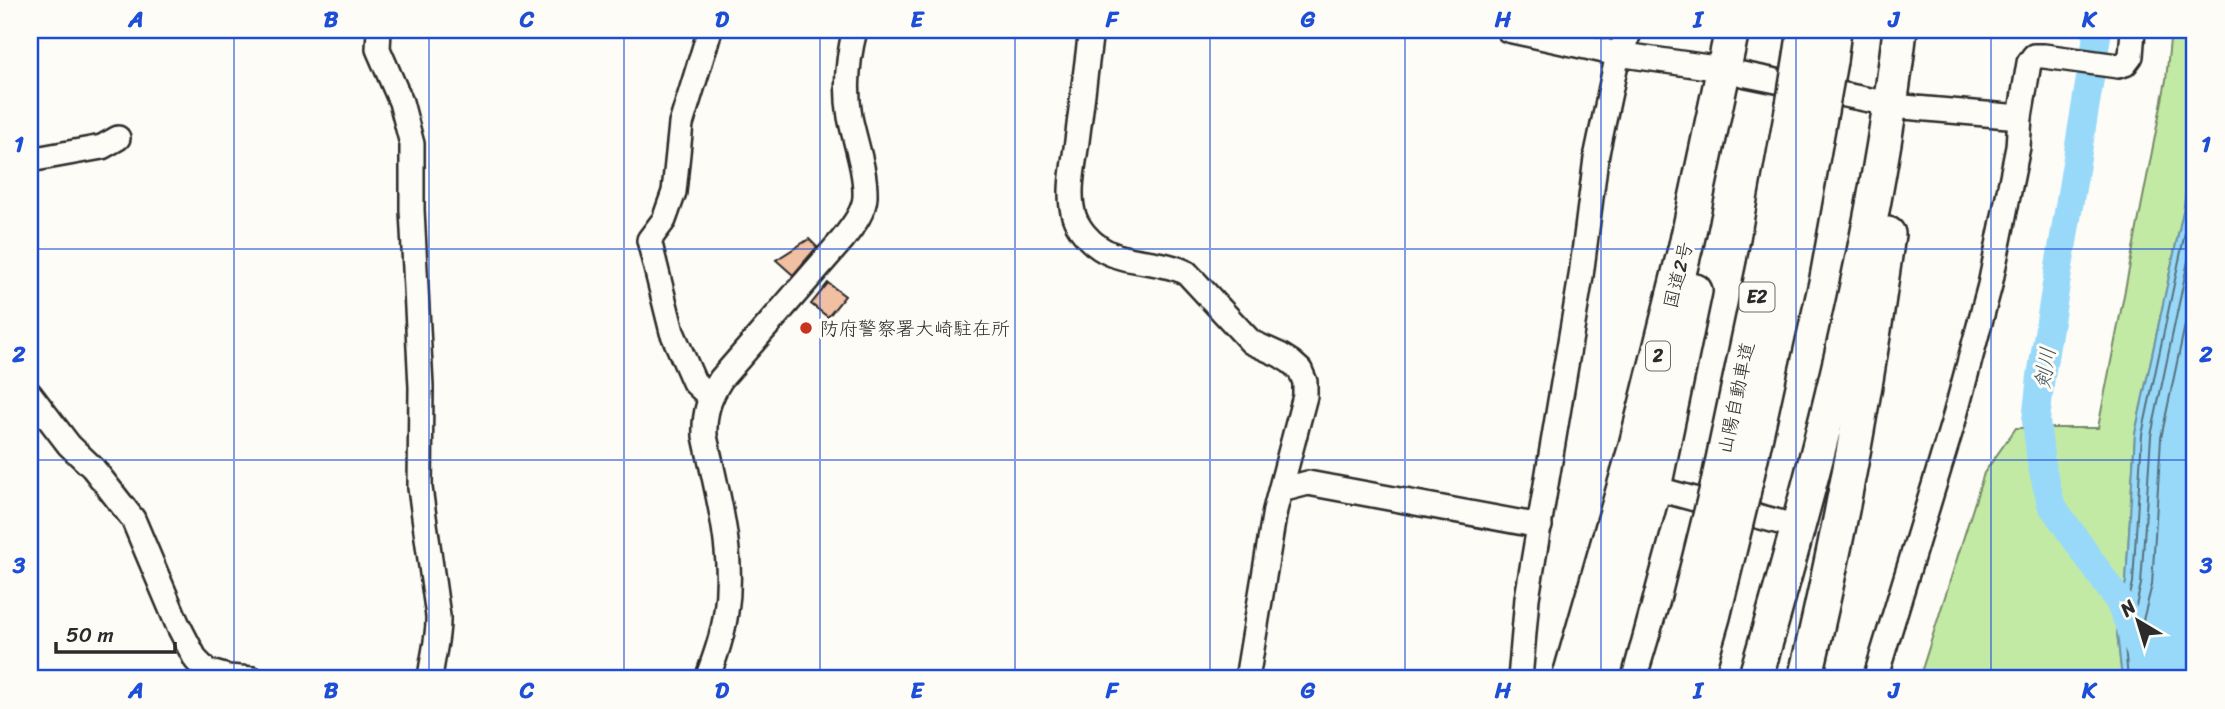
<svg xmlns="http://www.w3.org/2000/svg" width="2225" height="709" font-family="Sriracha,'Klee One',sans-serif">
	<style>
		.green { fill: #c3eaa5; stroke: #778a68; stroke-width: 2 }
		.water { fill: #98d9f9; stroke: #6c93a7; stroke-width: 2 }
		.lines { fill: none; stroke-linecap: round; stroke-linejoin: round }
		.shore { stroke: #57717d; stroke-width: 2 }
		.river { stroke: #98d9f9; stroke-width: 28 }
		.building { fill: #f1bfa1; stroke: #2b2b2b; stroke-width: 2 }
		.minor-casing { stroke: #2b2b2b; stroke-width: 28 }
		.highway-casing { stroke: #2b2b2b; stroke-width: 38 }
		.minor { stroke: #fdfcf7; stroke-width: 23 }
		.highway { stroke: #fdfcf7; stroke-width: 33 }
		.highway-bridge-casing { stroke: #2b2b2b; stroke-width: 38; stroke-linecap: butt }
		.highway-bridge { stroke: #fdfcf7; stroke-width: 33 }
		.grid { fill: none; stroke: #1d4ed8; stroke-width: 2; stroke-opacity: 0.55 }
		.poi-dot { fill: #c8321e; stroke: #fdfcf7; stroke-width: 2.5 }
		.labels { text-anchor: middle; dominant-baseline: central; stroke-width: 6; stroke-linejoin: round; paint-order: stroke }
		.shield { fill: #fdfcf7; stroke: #6a6a68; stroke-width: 2 }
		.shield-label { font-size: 18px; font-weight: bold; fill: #2b2b2b }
		.street-label { font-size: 19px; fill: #2b2b2b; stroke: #fdfcf7 }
		.poi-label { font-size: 19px; fill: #2b2b2b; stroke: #fdfcf7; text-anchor: start }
		.water-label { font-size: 21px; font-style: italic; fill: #46565e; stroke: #fdfcf7 }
		.neatline { fill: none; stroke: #1d4ed8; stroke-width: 2.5 }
		.grid-label { font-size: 23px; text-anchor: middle; font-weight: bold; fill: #1d4ed8 }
	</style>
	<rect width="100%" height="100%" fill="#fdfcf7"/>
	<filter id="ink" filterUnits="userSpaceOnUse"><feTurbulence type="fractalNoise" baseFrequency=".0143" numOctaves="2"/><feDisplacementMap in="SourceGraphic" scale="14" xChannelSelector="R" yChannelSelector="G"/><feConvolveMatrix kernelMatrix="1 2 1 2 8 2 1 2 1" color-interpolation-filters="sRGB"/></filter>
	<g filter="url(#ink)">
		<polygon class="green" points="2171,30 2195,30 2195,122 2184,207 2135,434 2126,582 2116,622 2122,679 1919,679 1984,473 2016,428 2098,428 2166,80"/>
		<polygon class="water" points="2195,122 2195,679 2122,679 2116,622 2126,582 2135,434 2184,207"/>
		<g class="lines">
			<g class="shore">
				<polyline points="2128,679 2123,623 2133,583 2142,435 2190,209 2195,174"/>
				<polyline points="2137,679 2132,623 2141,584 2151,436 2195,228"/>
				<polyline points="2148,679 2142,624 2152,585 2161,438 2195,278"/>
			</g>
			<polyline class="river" points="2098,30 2041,376 2036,421 2041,463 2051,504 2118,600 2153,679"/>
		</g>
		<g class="building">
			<polygon points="809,239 817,247 793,275 776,260"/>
			<polygon points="828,283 845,296 828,317 811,304"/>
		</g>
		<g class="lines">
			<g class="minor-casing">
				<g id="minor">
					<path d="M379,30l-1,19 23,53 11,42v66l9,177 -1,101 18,128c1,21 -6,42 -8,63"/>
					<polyline points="710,30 681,124 674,192 664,220 649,240 672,332 694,382 710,397"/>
					<path d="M1091,30c-5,37 -9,74 -14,111 -3,24 -10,52 -3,75 4,12 15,25 26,32 26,17 60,11 87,25l64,69 29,13 11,7 9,8 5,12v14l-30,114 -28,169"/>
					<polyline points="1508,30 1618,54 1708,67"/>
					<polyline points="1742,74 1904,107 2020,117"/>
					<polyline points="30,160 102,147 118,138"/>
					<polyline points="30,394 69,445 93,468 133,519 177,623 196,660 207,671 228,677 253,679"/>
					<polyline points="1654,488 1798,527"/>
					<polyline points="1281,490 1308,483 1540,526"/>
					<path d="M707,679c8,-22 16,-44 19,-67 9,-59 -9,-119 -21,-176 -1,-23 4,-38 16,-57l121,-139c9,-12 22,-27 23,-43 1,-26 -10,-55 -15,-80 -5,-29 -2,-60 5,-87"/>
					<polyline points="1520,679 1527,598 1581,276 1596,158 1618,54 1628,36 1629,30"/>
					<polyline points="1875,679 1953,423 1990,285 2018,147 2020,117 2029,63 2034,56 2044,56 2118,66 2125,64 2131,56 2133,30"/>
				</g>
			</g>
			<g class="highway-casing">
				<g id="highway">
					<polyline points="1801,56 1805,30"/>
					<polyline points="1830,61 1834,30"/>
					<polyline points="1717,488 1764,266 1793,105"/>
					<polyline points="1743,494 1792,272 1821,111"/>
					<polyline points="1569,679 1635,449 1687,241 1732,30"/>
					<polyline points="1602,679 1654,488 1695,291"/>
					<path d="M1755,679c62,-212 119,-429 145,-649"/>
					<path d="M1805,679c35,-147 63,-295 83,-445"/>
				</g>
			</g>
			<use href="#minor" class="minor"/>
			<use href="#highway" class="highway"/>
			<g class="highway-bridge-casing">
				<g id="highway-bridge">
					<polyline points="1793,105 1801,56"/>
					<polyline points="1821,111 1830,61"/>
					<polyline points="1666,679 1687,609 1717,488"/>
					<polyline points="1695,679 1713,617 1743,494"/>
				</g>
			</g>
			<use href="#highway-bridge" class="highway-bridge"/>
		</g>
	</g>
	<path class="grid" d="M234,30v649M429,30v649M624,30v649M820,30v649M1015,30v649M1210,30v649M1405,30v649M1601,30v649M1796,30v649M1991,30v649M30,249h2165M30,460h2165"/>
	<circle class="poi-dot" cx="806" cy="328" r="7"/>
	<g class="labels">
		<g class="shield">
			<rect x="1739.5" y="282.5" width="35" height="29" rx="5"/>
			<rect x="1646" y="341.5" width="24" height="29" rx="5"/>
		</g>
		<g class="shield-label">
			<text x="1757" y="297">E2</text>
			<text x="1658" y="356">2</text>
		</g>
		<g class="street-label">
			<text transform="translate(1678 275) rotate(-76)">国道2号</text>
			<text transform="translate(1736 398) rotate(-78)">山陽自動車道</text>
		</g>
		<g class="poi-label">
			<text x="820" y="328">防府警察署大崎駐在所</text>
		</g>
		<g class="water-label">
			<text transform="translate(2045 368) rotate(-81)">剣川</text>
		</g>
	</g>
	<rect width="2225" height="709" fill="none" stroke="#fdfcf7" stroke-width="77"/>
	<g transform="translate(2138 621) rotate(322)" stroke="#fdfcf7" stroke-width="5" paint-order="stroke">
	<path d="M0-5L12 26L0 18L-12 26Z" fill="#2b2b2b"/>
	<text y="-10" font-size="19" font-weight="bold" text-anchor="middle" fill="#2b2b2b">N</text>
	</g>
	<path d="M56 642v10h119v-10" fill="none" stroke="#2b2b2b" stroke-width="3.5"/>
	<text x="66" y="642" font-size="21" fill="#2b2b2b" stroke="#fdfcf7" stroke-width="5" paint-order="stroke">50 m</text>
	<rect x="38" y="38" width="2148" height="632" class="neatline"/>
	<g class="grid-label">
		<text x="136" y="27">A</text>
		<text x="331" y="27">B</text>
		<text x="527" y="27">C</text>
		<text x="722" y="27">D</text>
		<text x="917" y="27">E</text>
		<text x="1112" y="27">F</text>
		<text x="1308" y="27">G</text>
		<text x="1503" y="27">H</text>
		<text x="1698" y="27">I</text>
		<text x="1894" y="27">J</text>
		<text x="2089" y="27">K</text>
		<text x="19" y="152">1</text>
		<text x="2206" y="152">1</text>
		<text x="19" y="362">2</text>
		<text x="2206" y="362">2</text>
		<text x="19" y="573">3</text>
		<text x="2206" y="573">3</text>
		<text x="136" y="698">A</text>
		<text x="331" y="698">B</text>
		<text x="527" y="698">C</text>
		<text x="722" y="698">D</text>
		<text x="917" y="698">E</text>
		<text x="1112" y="698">F</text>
		<text x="1308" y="698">G</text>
		<text x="1503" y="698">H</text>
		<text x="1698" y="698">I</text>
		<text x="1894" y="698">J</text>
		<text x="2089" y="698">K</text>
	</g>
</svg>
